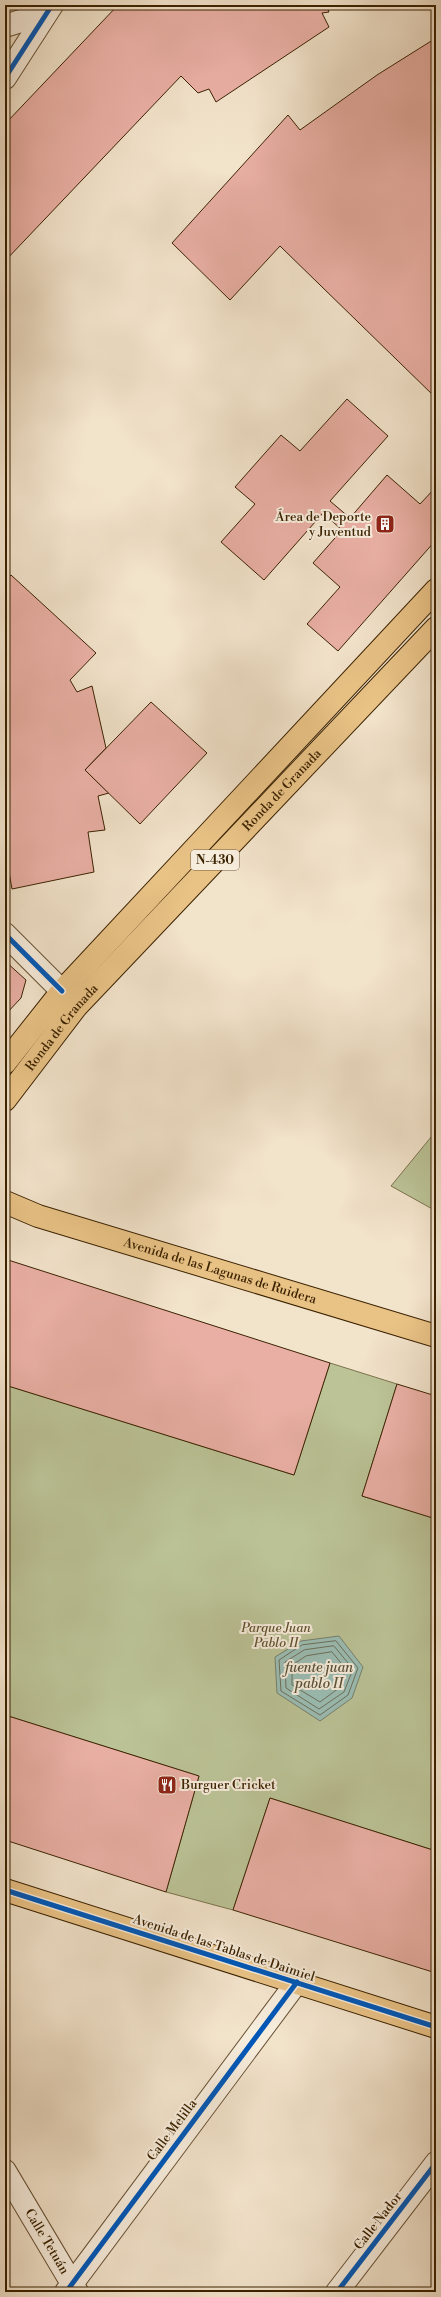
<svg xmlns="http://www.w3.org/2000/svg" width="441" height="2297" font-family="'Libre Bodoni',serif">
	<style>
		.green { fill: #bbc397; stroke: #7b724c }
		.water { fill: #9bbeb5; stroke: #75806d }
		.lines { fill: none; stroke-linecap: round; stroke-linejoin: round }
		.shore { stroke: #6b705b; stroke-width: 1 }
		.building { fill: #e9afa4; stroke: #3b2201 }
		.minor-casing { stroke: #695234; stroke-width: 24 }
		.major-casing { stroke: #3b2201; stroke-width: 24 }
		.highway-casing { stroke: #3b2201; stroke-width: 24 }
		.minor { stroke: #f7eddd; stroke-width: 22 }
		.major { stroke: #e9c286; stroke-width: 22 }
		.highway { stroke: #e9c286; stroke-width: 22 }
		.cycleway-casing { stroke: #f7eddd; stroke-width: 8 }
		.cycleway { stroke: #0057b8; stroke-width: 5 }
		.labels { text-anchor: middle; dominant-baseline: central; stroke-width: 4; stroke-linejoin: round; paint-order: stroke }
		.shield { fill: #f7eddd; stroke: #735f43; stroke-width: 1 }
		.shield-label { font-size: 12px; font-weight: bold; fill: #3b2201 }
		.poi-label { font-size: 13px; fill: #3b2201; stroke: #f7eddd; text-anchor: end }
		.street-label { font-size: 13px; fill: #3b2201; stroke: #f7eddd }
		.park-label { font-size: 13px; font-style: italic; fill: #61522e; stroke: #f7eddd }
		.water-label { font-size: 14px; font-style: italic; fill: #585137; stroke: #f7eddd }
	</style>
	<rect width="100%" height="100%" fill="#f2e3cb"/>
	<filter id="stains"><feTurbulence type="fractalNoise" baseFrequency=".005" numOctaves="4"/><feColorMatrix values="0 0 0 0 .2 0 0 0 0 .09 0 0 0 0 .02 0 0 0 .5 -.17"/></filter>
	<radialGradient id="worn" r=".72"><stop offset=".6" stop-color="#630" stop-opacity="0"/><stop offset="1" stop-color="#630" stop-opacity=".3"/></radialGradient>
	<g class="green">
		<polygon points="436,1131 436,1211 391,1186"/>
		<polygon points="330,1363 397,1384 362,1496 436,1519 436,1851 270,1798 233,1910 166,1892 199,1776 5,1715 5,1385 294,1475"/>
	</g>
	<polygon class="water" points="339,1636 363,1667 352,1698 320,1721 277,1693 275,1657 301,1641"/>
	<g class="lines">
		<g class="shore">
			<polygon points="336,1641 358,1668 348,1695 320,1715 281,1691 279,1660 302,1645"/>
			<polygon points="334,1646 353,1669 344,1692 319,1709 286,1688 285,1662 304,1650"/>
			<polygon points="332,1652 346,1669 339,1688 320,1702 292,1685 292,1665 306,1656"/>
		</g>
	</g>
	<g class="building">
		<polygon points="118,5 326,5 329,12 322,13 329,27 216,102 209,89 198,93 181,76 5,261 5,124"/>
		<polygon points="436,38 436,398 280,246 230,300 172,243 288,115 300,130 377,75"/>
		<polygon points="347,399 388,436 330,501 350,518 387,475 420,504 436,487 436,540 338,651 307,624 340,587 313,563 342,530 323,513 264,580 221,542 255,504 235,487 281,435 300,451"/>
		<polygon points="11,575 96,653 70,680 77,692 92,686 106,748 85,770 109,793 98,796 105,830 88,832 94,872 12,889 5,849 5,581"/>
		<polygon points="151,702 207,753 140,824 85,770"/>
		<polygon points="5,961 26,980 21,998 5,1015"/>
		<polygon points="5,1259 330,1363 294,1475 5,1385"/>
		<polygon points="397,1384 436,1396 436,1519 362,1496"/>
		<polygon points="5,1715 199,1776 166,1892 5,1840"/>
		<polygon points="270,1798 436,1851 436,1973 233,1910"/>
	</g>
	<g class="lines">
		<g class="minor-casing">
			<g id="minor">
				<polyline points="5,26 46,13"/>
				<polyline points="5,78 52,5"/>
				<polyline points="5,934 62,991"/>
				<path id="s1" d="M5,2171l72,121"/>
				<polyline points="66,2292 297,1982"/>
				<polyline points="337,2292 436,2163"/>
			</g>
		</g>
		<g class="major-casing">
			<g id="major">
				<path id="s2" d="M5,1202l33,14 398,120"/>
				<polyline points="5,1890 436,2027"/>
			</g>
		</g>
		<g class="highway-casing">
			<g id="highway">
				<polyline points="5,1063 62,991 436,590"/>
				<path id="s3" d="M5,1100l71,-93 360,-379"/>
			</g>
		</g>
		<use href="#minor" class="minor"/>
		<use href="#major" class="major"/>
		<use href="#highway" class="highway"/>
		<g class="cycleway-casing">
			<g id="cycleway">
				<polyline points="5,78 52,5"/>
				<polyline points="5,934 62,991"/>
				<polyline points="5,1890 436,2027"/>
				<polyline points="66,2292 297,1982"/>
				<polyline points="337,2292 436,2163"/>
			</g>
		</g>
		<use href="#cycleway" class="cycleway"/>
	</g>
	<defs>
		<g id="building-square" transform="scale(1)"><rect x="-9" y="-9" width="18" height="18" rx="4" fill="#8f2418" stroke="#f7eddd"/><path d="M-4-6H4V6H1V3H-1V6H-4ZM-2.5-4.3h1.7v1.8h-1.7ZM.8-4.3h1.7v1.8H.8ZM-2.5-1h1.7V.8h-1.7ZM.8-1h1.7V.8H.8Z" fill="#fff"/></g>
		<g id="restaurant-square" transform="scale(1)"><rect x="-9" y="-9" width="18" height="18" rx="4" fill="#8f2418" stroke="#f7eddd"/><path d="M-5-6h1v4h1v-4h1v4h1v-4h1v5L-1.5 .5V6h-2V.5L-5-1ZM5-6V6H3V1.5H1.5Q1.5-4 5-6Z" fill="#fff"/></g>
	</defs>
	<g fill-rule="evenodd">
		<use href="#building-square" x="385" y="524"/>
		<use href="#restaurant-square" x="167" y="1785"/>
	</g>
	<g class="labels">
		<rect class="shield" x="191" y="850" width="48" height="20" rx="3"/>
		<g class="shield-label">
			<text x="215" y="860">N-430</text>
		</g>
		<g class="poi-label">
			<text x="371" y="517">Área de Deporte<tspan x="371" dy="15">y Juventud</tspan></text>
			<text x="181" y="1785" text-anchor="start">Burguer Cricket</text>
		</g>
		<g class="street-label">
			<text stroke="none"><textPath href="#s3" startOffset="416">Ronda de Granada</textPath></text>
			<text stroke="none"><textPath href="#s3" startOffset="92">Ronda de Granada</textPath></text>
			<text stroke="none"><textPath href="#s2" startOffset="226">Avenida de las Lagunas de Ruidera</textPath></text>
			<text transform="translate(224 1948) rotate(18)">Avenida de las Tablas de Daimiel</text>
			<text transform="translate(172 2130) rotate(-53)">Calle Melilla</text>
			<text transform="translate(378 2221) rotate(-52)">Calle Nador</text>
			<text stroke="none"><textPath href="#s1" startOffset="82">Calle Tetuán</textPath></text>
		</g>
		<g class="park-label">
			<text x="276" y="1628">Parque Juan<tspan x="276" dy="15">Pablo II</tspan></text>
		</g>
		<g class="water-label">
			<text x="319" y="1668">fuente juan<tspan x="319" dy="16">pablo II</tspan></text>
		</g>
	</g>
	<rect width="441" height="2297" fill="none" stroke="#f2e3cb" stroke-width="20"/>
	<rect x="6" y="6" width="429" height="2285" fill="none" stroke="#3b2201" stroke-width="2"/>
	<rect x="10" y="10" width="421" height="2277" fill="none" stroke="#3b2201"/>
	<rect width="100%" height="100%" filter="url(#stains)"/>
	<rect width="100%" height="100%" fill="url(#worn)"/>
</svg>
